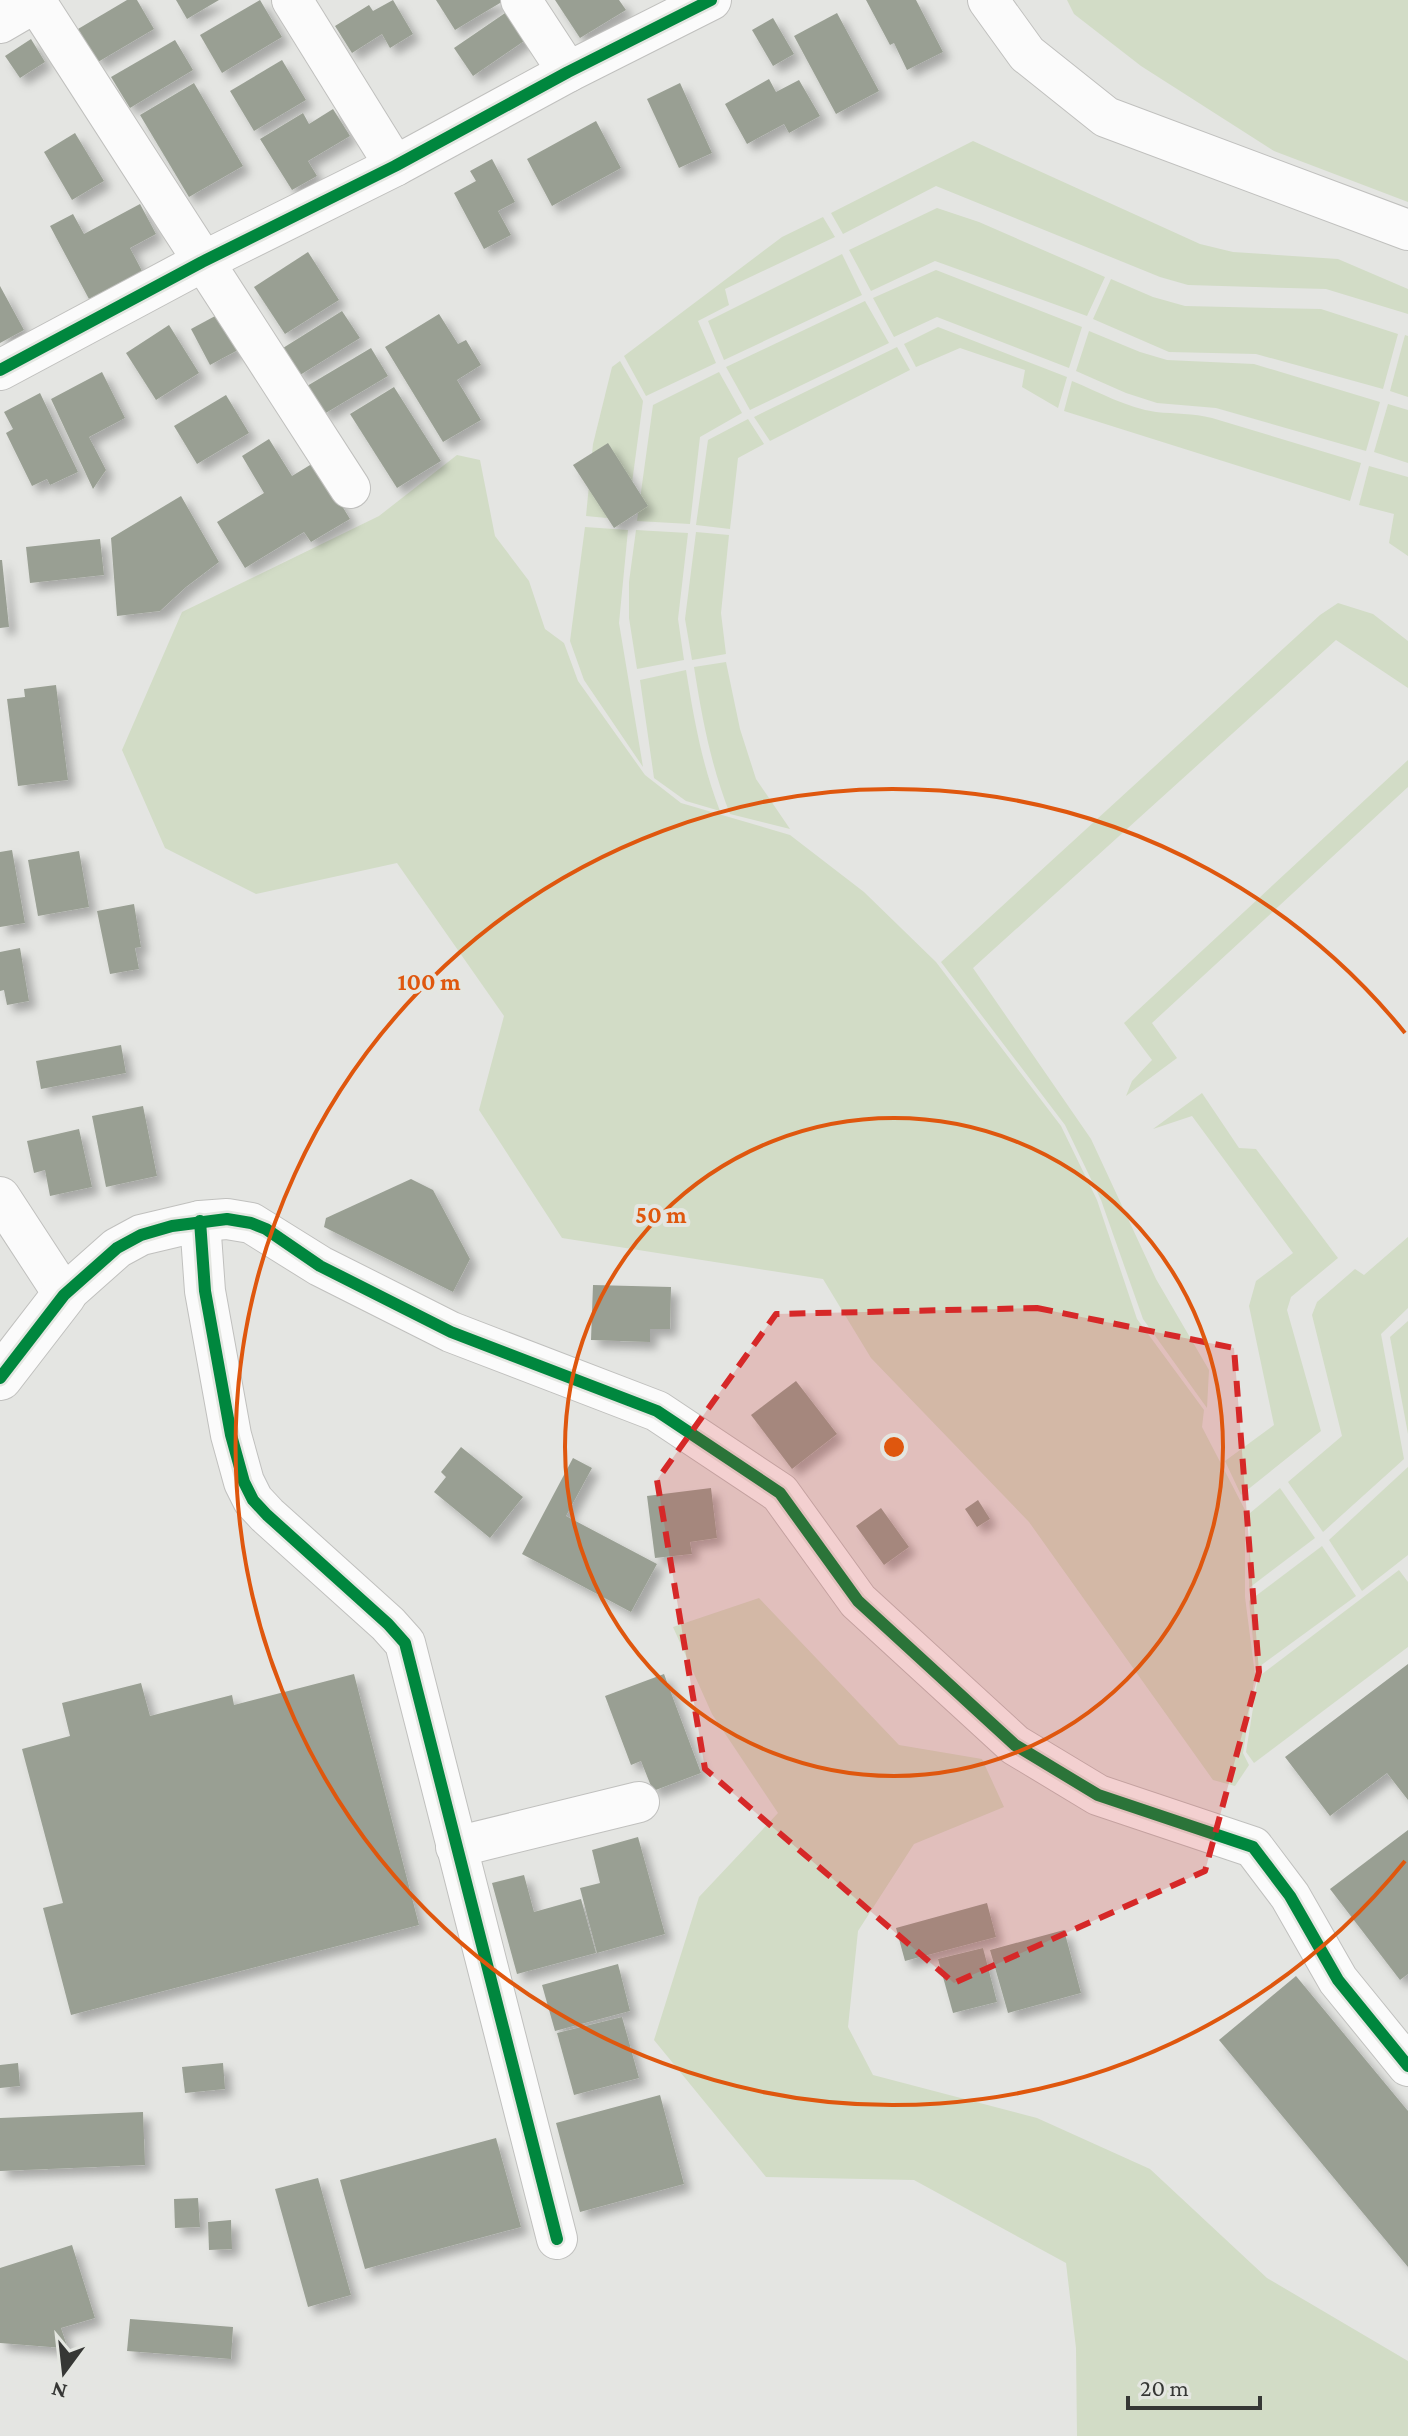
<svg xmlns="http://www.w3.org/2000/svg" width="1408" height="2436" font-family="'Crimson Pro',serif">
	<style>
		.green { fill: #d2dcc6 }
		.building { fill: #999f93; filter: url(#shadow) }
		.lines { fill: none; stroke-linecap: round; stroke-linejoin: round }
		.street-casing { stroke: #c0c0be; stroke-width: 42 }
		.secondary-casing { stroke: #c0c0be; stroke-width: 46 }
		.street { stroke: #fbfbfb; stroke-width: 40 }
		.secondary { stroke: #fbfbfb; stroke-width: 44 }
		.cycleway-casing { stroke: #e4e6e1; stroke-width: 17 }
		.cycleway { stroke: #00873e; stroke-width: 12 }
		.marked { fill: #d62828; fill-opacity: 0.2; stroke: #d62828; stroke-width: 6; stroke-dasharray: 16 10; stroke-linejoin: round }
		.ring { fill: none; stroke: #df570e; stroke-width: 4 }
		.centre { fill: #df570e; stroke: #e4e6e1; stroke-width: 4 }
		.ring-label { font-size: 24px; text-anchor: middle; font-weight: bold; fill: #df570e; stroke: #e4e6e1; stroke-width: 8; stroke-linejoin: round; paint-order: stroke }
	</style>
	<defs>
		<filter id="shadow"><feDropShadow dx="7" dy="7" stdDeviation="4" flood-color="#0004"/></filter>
	</defs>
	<rect width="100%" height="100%" fill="#e4e5e2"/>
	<g class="green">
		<polygon points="1067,0 1408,0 1408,202 1274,151 1141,66 1074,14"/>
		<polygon points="973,141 1200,244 1233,252 1338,259 1408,289 1408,314 1326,289 1188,285 1160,277 936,186 843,234 831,213"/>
		<polygon points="937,208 979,222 1105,277 1087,316 935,261 871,291 849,250"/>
		<polygon points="823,217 835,237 725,289 729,305 698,321 716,363 646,396 624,356 782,237"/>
		<polygon points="842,254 862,295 724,360 708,321"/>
		<polygon points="936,270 1082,327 1069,368 937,317 894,337 873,298"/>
		<polygon points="1111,279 1153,297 1185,306 1321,309 1398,334 1383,389 1256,354 1169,352 1093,319"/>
		<polygon points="865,301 889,343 750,410 726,367"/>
		<polygon points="938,327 1067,377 1058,408 1022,387 1025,370 960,348 916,367 904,344"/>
		<polygon points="1089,331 1140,352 1167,360 1254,364 1380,402 1366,451 1216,408 1157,403 1126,393 1076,371"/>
		<polygon points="1405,335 1408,336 1408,397 1390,391"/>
		<polygon points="897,347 910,370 770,441 754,417"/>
		<polygon points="620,361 643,401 627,520 586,516 593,444 612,367"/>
		<polygon points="719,372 742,413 700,437 690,524 637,521 653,405"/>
		<path d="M1072,381c27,11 55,27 84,31 19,2 37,1 56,6l149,45 -11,38 -286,-90z"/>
		<polygon points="1388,404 1408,410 1408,463 1374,452"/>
		<polygon points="748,419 764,444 738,458 730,529 696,525 708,440"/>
		<polygon points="457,455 480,460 495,536 529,581 545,629 564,643 578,681 645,775 681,803 790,835 864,892 936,962 1061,1126 1097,1200 1137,1319 1204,1410 1202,1427 1245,1510 1245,1597 1255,1675 1243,1753 1249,1765 1235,1786 1213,1780 1029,1522 871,1358 823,1279 562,1238 479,1110 504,1016 397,863 256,894 165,848 122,750 182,612 379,516"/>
		<polygon points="1369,466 1408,477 1408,556 1389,543 1394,514 1359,505"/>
		<polygon points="585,527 628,530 619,623 643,767 584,680 570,641"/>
		<polygon points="636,530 688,533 678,619 684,660 637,669 629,618 629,582"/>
		<polygon points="696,532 729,535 721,613 726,654 692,660 685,619"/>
		<polygon points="1338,603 1373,614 1408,641 1408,688 1336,640 973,968 1091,1139 1156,1279 1209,1370 1207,1408 1143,1319 1101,1200 1065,1125 941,962 1320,615"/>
		<path d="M726,662l14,67 16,50 34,50 -60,-15c-19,-48 -28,-96 -36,-147z"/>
		<path d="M686,670c8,49 16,95 34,141l-34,-10 -32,-23 -14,-98z"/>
		<polygon points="1408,760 1408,787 1152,1023 1177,1058 1126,1096 1132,1081 1152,1060 1124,1023"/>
		<polygon points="1202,1093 1239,1148 1256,1149 1338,1258 1291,1297 1287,1310 1321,1431 1241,1495 1225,1461 1274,1425 1249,1306 1256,1281 1293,1253 1192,1116 1153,1129"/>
		<polygon points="1408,1237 1408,1308 1381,1334 1404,1459 1323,1532 1288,1482 1342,1436 1312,1315 1317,1302 1355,1269 1364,1275"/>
		<polygon points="1408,1321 1408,1434 1390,1337"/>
		<polygon points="1408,1467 1408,1555 1362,1591 1329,1540"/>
		<polygon points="1280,1488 1315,1538 1249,1588 1250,1513"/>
		<polygon points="1322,1546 1356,1596 1256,1669 1249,1601"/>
		<polygon points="1399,1570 1408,1582 1408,1647 1254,1763 1246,1752 1258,1677"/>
		<polygon points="759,1598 899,1745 982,1759 1004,1807 914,1844 858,1931 848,2027 873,2075 1037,2118 1150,2169 1267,2278 1408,2361 1408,2436 1077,2436 1076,2348 1066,2263 914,2180 766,2177 654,2040 699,1897 778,1813 712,1714 673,1627"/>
	</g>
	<g class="building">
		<polygon points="127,0 137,0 154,29 98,62 78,29"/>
		<polygon points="176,0 219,0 187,19"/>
		<polygon points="260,0 282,37 222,73 200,35"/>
		<polygon points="393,0 413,34 390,48 382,34 352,53 335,26 369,5 373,11"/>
		<polygon points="436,0 505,0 455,30"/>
		<polygon points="555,0 619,0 626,10 580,38"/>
		<polygon points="866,0 916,0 943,52 907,70 894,43 890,45"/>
		<polygon points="508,11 527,39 473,76 454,48"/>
		<polygon points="837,13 879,91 836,114 794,36"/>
		<polygon points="773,18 794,54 773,66 752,30"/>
		<polygon points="31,39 45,62 20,78 5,56"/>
		<polygon points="175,40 193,70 130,108 111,77"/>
		<polygon points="282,60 306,100 254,131 230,91"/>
		<polygon points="769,79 776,92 799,80 820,116 789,133 784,124 747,144 725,104"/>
		<polygon points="194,83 243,166 189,197 140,115"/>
		<polygon points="680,83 712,153 679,168 647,99"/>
		<polygon points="333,109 350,136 308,161 317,176 292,190 260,139 303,113 309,124"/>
		<polygon points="596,121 621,168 552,206 527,159"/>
		<polygon points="75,133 104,181 72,200 44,152"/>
		<polygon points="492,159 515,202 498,211 511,235 484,249 454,193 476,181 470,171"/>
		<polygon points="140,204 156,234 130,248 142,271 89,299 50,226 73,214 84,234"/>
		<polygon points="308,252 339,300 285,334 254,287"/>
		<polygon points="0,286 24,330 0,343"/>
		<polygon points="342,311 360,338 300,375 283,348"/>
		<polygon points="439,314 458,344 466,340 481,365 457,380 481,420 443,442 385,347"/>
		<polygon points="217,315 238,350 210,365 191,329"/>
		<polygon points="169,325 199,373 156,400 126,353"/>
		<polygon points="371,348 388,376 324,414 307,386"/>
		<polygon points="102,372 125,418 89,437 106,470 93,489 51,399"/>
		<polygon points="394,387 441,461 397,488 350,414"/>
		<polygon points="40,393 78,472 50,485 47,479 32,486 6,433 13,429 4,412"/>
		<polygon points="226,395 249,433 197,464 174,426"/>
		<polygon points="269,439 292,476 315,462 350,519 311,542 304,532 245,568 217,522 264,493 242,456"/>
		<polygon points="608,443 648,506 614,528 573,465"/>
		<polygon points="181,496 219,562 186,587 160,611 117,616 111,538"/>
		<polygon points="100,539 104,575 30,583 26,547"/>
		<polygon points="0,560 2,560 9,627 0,628"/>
		<polygon points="56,685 68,780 18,786 7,699 25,697 24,689"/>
		<polygon points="12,850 25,923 0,927 0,852"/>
		<polygon points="79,851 89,907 38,916 28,860"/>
		<polygon points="134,904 141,947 135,948 139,969 110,974 97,911"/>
		<polygon points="20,948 29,1001 7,1005 4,990 0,991 0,952"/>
		<polygon points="121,1045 126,1073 41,1089 36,1061"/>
		<polygon points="143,1106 157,1176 106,1187 92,1116"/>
		<polygon points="79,1129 92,1187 50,1196 45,1170 34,1173 27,1141"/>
		<polygon points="411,1179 433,1190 470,1259 453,1292 324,1227 326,1218"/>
		<polygon points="593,1285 671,1287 670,1329 650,1329 650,1342 591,1340"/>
		<polygon points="796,1381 837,1434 792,1469 751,1415"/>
		<polygon points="461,1447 523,1497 490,1538 434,1492 446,1477 441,1472"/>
		<polygon points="573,1458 592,1468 566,1516 657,1564 631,1612 522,1554"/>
		<polygon points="711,1488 717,1538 690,1542 692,1554 655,1558 647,1496"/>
		<polygon points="978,1500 990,1519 977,1527 965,1509"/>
		<polygon points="881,1508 909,1547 884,1565 856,1526"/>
		<polygon points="1408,1664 1408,1800 1387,1773 1330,1816 1285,1757"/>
		<polygon points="354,1674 419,1925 71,2015 43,1908 63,1903 22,1749 70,1736 62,1703 141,1683 150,1716 232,1695 234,1705"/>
		<polygon points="664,1674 701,1773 653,1791 641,1761 631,1765 605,1696"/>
		<polygon points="1408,1830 1408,1974 1400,1980 1330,1889"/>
		<polygon points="638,1837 665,1934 597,1953 580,1888 600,1883 592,1850"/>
		<polygon points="524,1875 534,1912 581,1899 596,1953 517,1974 492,1883"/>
		<polygon points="987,1903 996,1937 905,1961 896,1928"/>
		<polygon points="1064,1930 1081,1993 1008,2013 990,1950"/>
		<polygon points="983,1948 997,2002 953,2013 938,1959"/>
		<polygon points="618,1964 630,2011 555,2031 542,1985"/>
		<polygon points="1296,1976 1408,2111 1408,2267 1219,2040"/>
		<polygon points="622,2017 639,2078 574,2095 557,2033"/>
		<polygon points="18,2063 20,2086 0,2088 0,2065"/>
		<polygon points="223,2063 225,2089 185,2093 182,2067"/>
		<polygon points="660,2095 684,2184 580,2212 556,2123"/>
		<polygon points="143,2112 145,2165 0,2171 0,2118"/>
		<polygon points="496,2138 521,2227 365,2269 340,2180"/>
		<polygon points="318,2178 351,2295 308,2307 275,2189"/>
		<polygon points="198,2198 200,2227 175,2228 174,2199"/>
		<polygon points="231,2220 232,2249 209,2250 208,2222"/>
		<polygon points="72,2245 95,2318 61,2328 67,2346 63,2348 0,2343 0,2268"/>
		<polygon points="130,2319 233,2327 231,2359 127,2351"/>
	</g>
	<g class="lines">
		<g class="street-casing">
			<g id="street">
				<polyline points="292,0 395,166"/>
				<polyline points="521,0 568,72"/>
				<polyline points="988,0 1027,54 1106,117 1408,230"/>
				<polyline points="0,23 36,2 350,488"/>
				<polyline points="0,370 202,262 395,166 568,72 711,0"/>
				<polyline points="0,1197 64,1295 117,1248 141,1235 200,1221 227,1219 251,1223 320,1266 451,1332 657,1411 780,1493 858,1601 1015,1745 1098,1795 1253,1847 1290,1896 1338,1980 1408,2066"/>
				<polyline points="200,1221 205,1291 231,1435 244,1482 253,1500 267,1515 388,1624 405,1643 557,2239"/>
				<polyline points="456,1847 639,1802"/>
			</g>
		</g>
		<g class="secondary-casing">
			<polyline id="secondary" points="0,1378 64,1295"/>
		</g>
		<use href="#street" class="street"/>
		<use href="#secondary" class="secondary"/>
		<g class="cycleway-casing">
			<g id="cycleway">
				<polyline points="0,370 202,262 395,166 568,72 711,0"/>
				<polyline points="200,1221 205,1291 231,1435 244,1482 253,1500 267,1515 388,1624 405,1643 557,2239"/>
				<polyline points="0,1378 64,1295 117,1248 141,1235 172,1226 227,1219 251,1223 266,1229 320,1266 451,1332 657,1411 780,1493 858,1601 1015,1745 1098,1795 1253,1847 1290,1896 1338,1980 1408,2066"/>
			</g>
		</g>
		<use href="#cycleway" class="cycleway"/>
	</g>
	<path class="marked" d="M1037,1308l197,40 25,324 -54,199 -251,112 -249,-214 -48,-289 119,-166z"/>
	<g class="ring">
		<circle cx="894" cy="1447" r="329"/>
		<path d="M1405 1861A658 658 0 1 1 1405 1033"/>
	</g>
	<circle cx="894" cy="1447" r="12" class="centre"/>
	<g class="ring-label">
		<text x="429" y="990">100 m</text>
		<text x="661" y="1223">50 m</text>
	</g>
	<g transform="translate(64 2372) rotate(195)" stroke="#e4e6e1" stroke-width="6" paint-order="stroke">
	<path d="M0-6L14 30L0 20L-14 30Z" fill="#363735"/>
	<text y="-12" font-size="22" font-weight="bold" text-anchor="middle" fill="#363735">N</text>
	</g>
	<path d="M1128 2396v12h132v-12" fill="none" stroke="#363735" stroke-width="4"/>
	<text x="1140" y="2396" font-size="24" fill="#363735" stroke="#e4e6e1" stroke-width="6" paint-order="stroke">20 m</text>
</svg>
